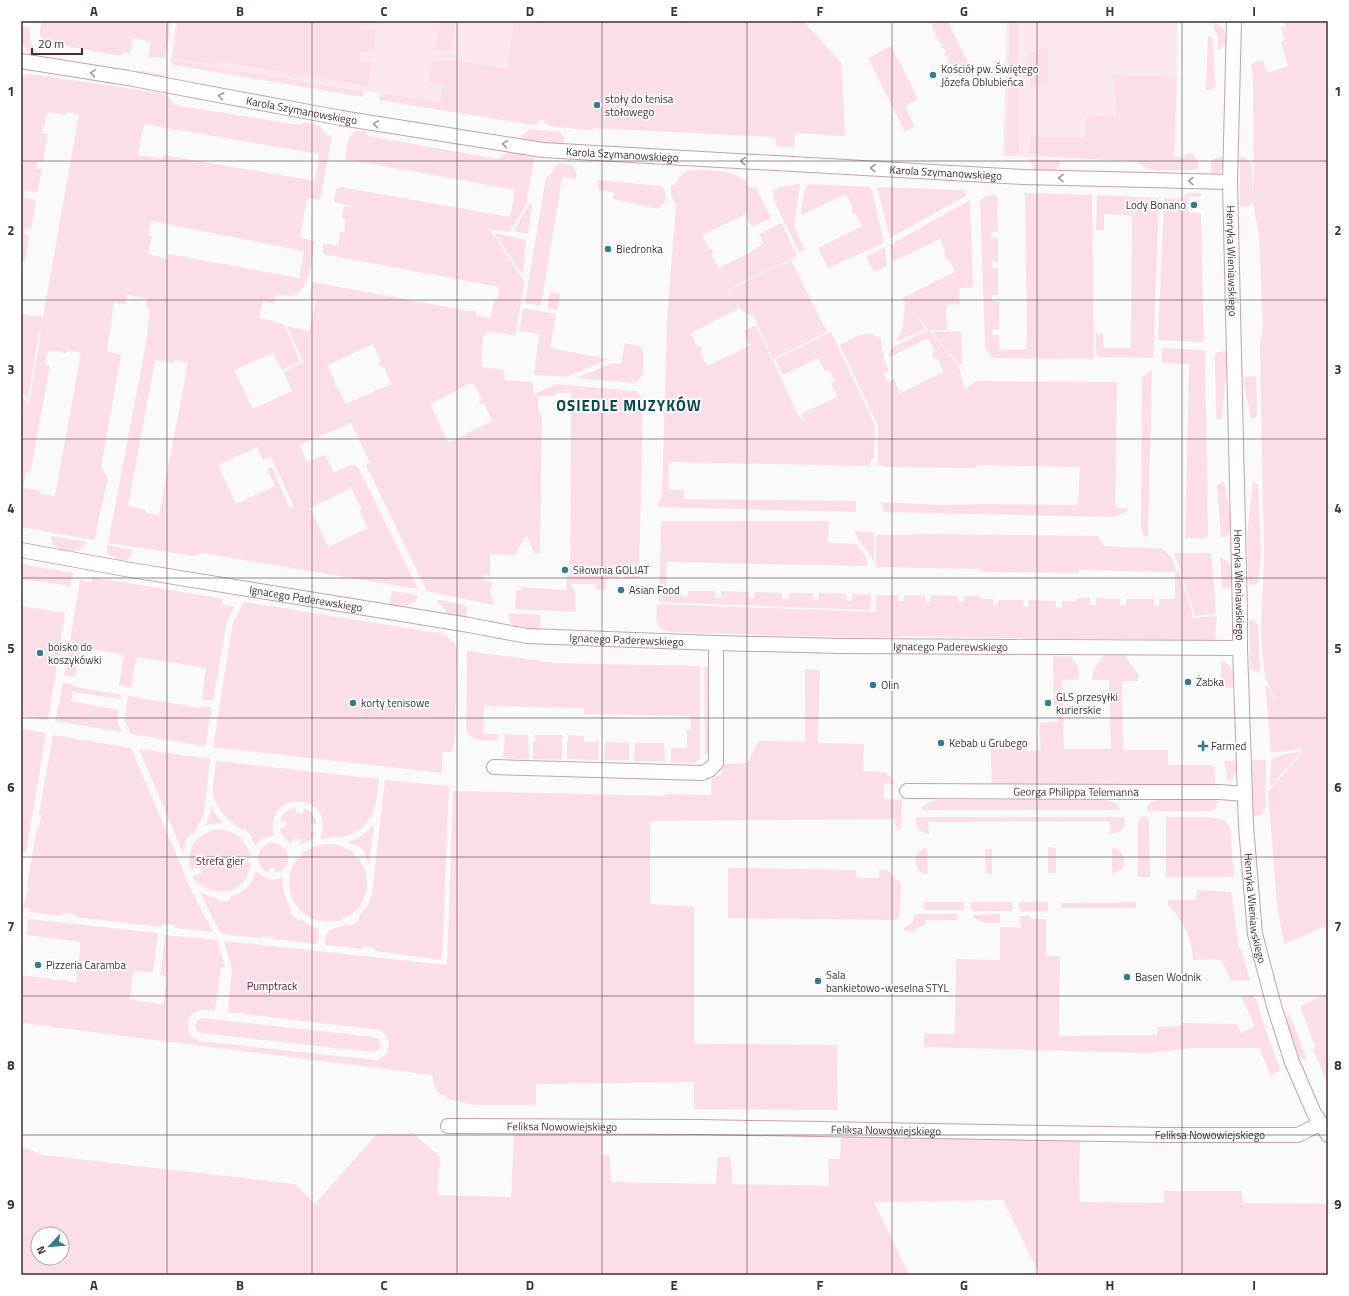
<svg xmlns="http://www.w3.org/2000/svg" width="1349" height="1296" font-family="'Titillium Web',sans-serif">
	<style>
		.built { fill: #fbe8ef }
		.green { fill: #fcdee9; fill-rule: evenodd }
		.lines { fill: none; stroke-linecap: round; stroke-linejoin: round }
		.street-casing { stroke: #c5a0ae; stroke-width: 16 }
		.street { stroke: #fff; stroke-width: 14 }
		.oneway { stroke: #9e989a }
		.grid { fill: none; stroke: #3e3035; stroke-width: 1; stroke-opacity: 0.55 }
		.poi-dot { fill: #357c88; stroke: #fff; stroke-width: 1.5 }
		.labels { text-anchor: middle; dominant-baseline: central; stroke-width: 3.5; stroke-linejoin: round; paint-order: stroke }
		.poi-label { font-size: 11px; fill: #3e3035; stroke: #fff; text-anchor: start }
		.street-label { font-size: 11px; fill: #3e3035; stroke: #fff }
		.park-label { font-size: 11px; fill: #66113e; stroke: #fff }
		.district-label { font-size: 15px; font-weight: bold; letter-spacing: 1px; fill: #0a4851; stroke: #fff }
		.neatline { fill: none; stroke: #3e3035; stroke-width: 1.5 }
		.grid-label { font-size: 13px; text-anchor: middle; font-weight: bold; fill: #3e3035 }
	</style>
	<rect width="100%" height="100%" fill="#fafafa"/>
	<g class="built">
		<polygon points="176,21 556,21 540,118 171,60"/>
		<polygon points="1007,21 1178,21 1174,162 1003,156"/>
	</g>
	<g class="green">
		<path d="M42,21h129l-5,36 -18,1 3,-16 -18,-4 -3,16 -6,-2 -3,4 -76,-14c-8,-5 -5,-13 -3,-21z"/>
		<polygon points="178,21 377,21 377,26 363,25 363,29 376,30 373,53 360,52 359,61 371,62 368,86 218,61 217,65 174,58"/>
		<polygon points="440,21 456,21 451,51 436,49"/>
		<path d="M514,21h289l38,42 4,73 -50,-3 -1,15 -18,-2v-9l-184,-9 3,3 -46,-5 -9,-8 -2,5 -4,2 -155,-25 1,-7 60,9 3,-17 -14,-3 3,-19c12,-8 59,4 75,6z"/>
		<polygon points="938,21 948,21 972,72 960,79 956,72 950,68 952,65 947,61 949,58 944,54 946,51 941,47 943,45 938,42 939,38 935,36 936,31 932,30 933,25"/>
		<polygon points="1010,21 1018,21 1019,154 1006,153"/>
		<path d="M1285,21h43v904l-44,19 -7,-40 -9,-112 34,-39 -1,-1 -31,35 1,-26c7,-8 20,-7 30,-10l-1,-2 -29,4 -6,-70 11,19 -11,-24 -4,-39 3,-87 -4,-206 3,-17 -4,-95 -5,-24 -1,-134 -2,-12 12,-4 4,13 21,-7 -7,-24 3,-2 -3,-12 4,-1z"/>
		<polygon points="1215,23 1224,29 1226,43 1218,51 1218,36 1214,29 1214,24"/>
		<path d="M22,26l8,2v12l9,19c-14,-6 -21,-18 -17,-33z"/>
		<polygon points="1208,35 1211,37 1213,42 1215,86 1211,90 1206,90"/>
		<polygon points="891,46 918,99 905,106 915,127 905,132 868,58"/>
		<path d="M1048,47v38h-18c-1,-11 -6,-29 5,-34 4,-2 9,-3 13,-4z"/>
		<polygon points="171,60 364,91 363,97 174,65 171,63"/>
		<polygon points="137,70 164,75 168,81 132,75"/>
		<path d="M29,74l138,20 7,11 125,20 6,-3 15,4 6,9 6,1 -12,64 -13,-2 -7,40 15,3c-3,17 -4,52 -26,55 -7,0 -16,-3 -22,-4l9,2 -2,10 -11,-3 -4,17 25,6 16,37 -18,9 -9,-17 -39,17 19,39 39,-18 -8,-19 19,-10 -16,-36 22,5 7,-30 -7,-2 3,-17 157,29h7v4l15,3 3,-18 3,1 2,-14 -176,-33v-11l15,3 2,-14h4l2,-13 -4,-1 2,-11 10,-1 -20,-4 2,-13 4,-2 170,30 5,-27 -170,-31c2,-8 2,-24 11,-28 3,-1 7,0 10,0l2,5 130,23 10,-8 25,6 1,3 -7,39 1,2 -18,31 -21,-3 36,53 -5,23 -4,29 -5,1 -22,-4 -6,6 -2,30 23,3 1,10 28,2v13l23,-11 78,7h3l6,7 -4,180h-15v-3l-6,-1v4l-11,-1 -1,13 -10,-1 -1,-5h-25c8,7 5,18 5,28l-60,-3 1,-19h5v-3l45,3 1,-15h3l1,-182h-15v3h-18v16l3,1 1,4 -2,136 -5,1 -9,-19 -11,20 -25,-1v22l-7,-3 -1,1 2,6c11,3 8,4 6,13l4,9 -1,3 -66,-14 -61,-126 4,-2 -19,-40 -52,22 8,17 18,-7 9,18 16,-8h5l4,4 59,120 -217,-36 -7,3 -86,-13 38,-200 4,-35h-4l1,-9 -20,-4 -2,9 -11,-2 -7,49 14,4 -20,112 7,11 -14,62 -73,-13v-131l8,7 12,-71h-2l-11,67 -7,-6v-79l22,3 36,-203 -12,-2 -1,3 -18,-3 -6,21 6,1 -5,28 -6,-1 -1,7 6,1 -5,23 -12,-2 -1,8 12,2 -5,29 -6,-1 -1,6 5,1 -4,26h-4v-185zM144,124l175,30 -4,27 -152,-26 -1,4 -16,-3h-8zM151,221l153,30 -5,27 -131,-24 -1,5 -19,-5 4,-18 -4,-1zM373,344l8,18 -3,1 3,4h3l7,17 -45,20 -9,-17 -3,-2 1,-3 -8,-17zM48,350l18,3 1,-3 14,3 -26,143 -15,-2 1,-3 -18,-3 3,-16 4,1 20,-107 -5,-1zM155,360l18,3 1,-3 14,3 -29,152 -13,-2v-3l-18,-4zM473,382l9,17 -3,2 2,4 3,-1 8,17 -44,22 -18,-39zM257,447l6,13 8,-3 23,50 -4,2 -18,-42 -5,2 8,17 -39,18 -18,-39zM350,486l11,22 -1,3 8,17 -40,19 -18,-39 39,-19z"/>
		<polygon points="1114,75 1177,77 1174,157 1184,158 1186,154 1191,153 1198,161 1198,168 1194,170 1155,170 1147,168 1137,162 1030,154 1030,137 1086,138 1086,115 1116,117"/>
		<polygon points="530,129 560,132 564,137 564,145 521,140 523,134"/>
		<path d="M1222,157l3,1c-1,10 -4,16 -14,19v-15l4,-4z"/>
		<polygon points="1244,157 1248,160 1252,165 1253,202 1248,207 1240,206 1240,158"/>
		<path d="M1030,159l30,1 -1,7c-6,6 -19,5 -26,2z"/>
		<path d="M560,163l10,2 4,2 3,9 -2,3 -13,-2 -21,129 -16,-3 21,-126c8,-4 7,-10 14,-14z"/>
		<path d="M690,170c17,1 52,-2 59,17l7,1 15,30 -19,9 -6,-13 -44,21 7,14 2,-1 3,5 -3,1 7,14 31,-15 15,-10 -5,-9 23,-11 15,33 -69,33 10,20 -47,24 6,14 3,-1 2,4 -2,2 7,14 43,-20 -6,-15 12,-6 43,92 7,4 -5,-7 36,-17 -6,-14 4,-2 -6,-11 -4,1 -7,-13 -35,17 -8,-15 56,-28 44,94 -1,31 -3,4 -1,5 -201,-4 -1,28h16v9l172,2v11l-198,-5 1,-8 3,-1 5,-180 9,-113 -5,-11v-9h4c3,-7 7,-12 15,-15z"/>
		<path d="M598,180l63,6c6,5 7,14 1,19h-2v4l-47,-10 1,-7 -16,-2z"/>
		<polygon points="800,184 794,228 805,250 799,252 775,203 773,189 777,191 779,187"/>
		<polygon points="809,184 871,187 884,243 828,268 818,248 862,226 855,213 853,214 851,209 853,208 846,194 802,215 801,211 805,188"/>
		<polygon points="877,187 965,190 966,196 890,238"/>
		<polygon points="1025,193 1092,195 1094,359 994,358 991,356 985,347 980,200 986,196 997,195 998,232 991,232 991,238 998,238 998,262 991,262 991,268 998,268 998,295 992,295 992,301 999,302 999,329 992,329 992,335 999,335 999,350 1027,349"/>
		<polygon points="1189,193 1202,193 1201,196 1188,197 1189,213 1199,213 1201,215 1204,342 1158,340 1164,198 1180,199"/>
		<polygon points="1097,195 1159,198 1153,358 1099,357 1096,354 1096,334 1103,334 1103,348 1131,348 1132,215 1104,214 1104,230 1096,230"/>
		<path d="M970,200l3,87 -14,1 1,16 -14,1 1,25h-18l29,35 7,25 11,-9 141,1 -2,125 14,2 -3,3 -13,5 -229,-5 -3,-10 58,3 46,-1 93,1 2,-38 -103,-2 -1,3 -91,-1 -7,-2v-39l-38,-81c14,-7 27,-17 41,-6l1,10 -2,5 4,-3v9l5,11 -6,3 5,8 6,-3 6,14 44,-21 -7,-14 -3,1 -2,-5 3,-2 -7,-14 -40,20 3,-10 37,-18 -15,-19 12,18 -29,13 7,-15 2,-25 -3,-4 53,-26 -6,-13 -3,1 -2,-6 2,-1 -6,-14 -46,22h-1l-3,-16z"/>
		<polygon points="532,203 528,234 514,231 529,204"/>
		<polygon points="494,233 526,240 523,275"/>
		<polygon points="885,247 887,266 874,272 866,257"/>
		<path d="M791,260l36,72 -54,27 -19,-43c-16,-4 -18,-13 -25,-26z"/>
		<polygon points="550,291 560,294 557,310 547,308"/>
		<polygon points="523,308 556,314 550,348 608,359 567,377 534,375 539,334 519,331"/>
		<polygon points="961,331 962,365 958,363 932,332"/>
		<polygon points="625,343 640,346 643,352 643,374 636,383 576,378 613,363 621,364"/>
		<polygon points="1162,348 1205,350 1208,534 1207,538 1185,538 1189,364 1162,363"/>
		<polygon points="1228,351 1222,419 1218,420 1216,417 1215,356 1217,352"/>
		<polygon points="1152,370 1148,537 1144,536 1141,528 1142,377"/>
		<polygon points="1256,376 1257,415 1255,418 1251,418 1244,384 1245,377"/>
		<polygon points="1224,482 1230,513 1230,533 1225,537 1221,537 1217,485"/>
		<polygon points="1255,482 1258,485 1261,553 1258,583 1253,585 1250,584 1248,581 1247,533 1253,483"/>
		<polygon points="661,521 829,521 828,543 856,544 865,555 868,566 667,562 666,590 682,591 682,597 688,597 688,591 715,591 716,598 721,598 721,591 749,592 749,598 754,599 755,592 782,593 782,599 788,599 789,593 813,593 813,600 818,600 819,593 846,594 846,600 852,601 852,594 871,595 870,610 659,602"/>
		<polygon points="855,531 874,533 874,563 870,554 858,540"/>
		<path d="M932,534l166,2 6,10 59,3 9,9 4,13 3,1 13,39v7l25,-2 -3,27 -81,-4h-99l-124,-3 -34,2 -206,-6c-16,-3 -14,-15 -13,-28l219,8v-17h22v6h6v-6h21v7h5l1,-7 27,1v6h6v-6h16v3h13v7h5l1,-6h24v7h6v-7l27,1v6l6,1v-7h15l1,-3h12v7h6v-7l24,1v6l6,1v-7h28v7h5l1,-7h15v-27l-97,-2v3l-97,-1 -1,-3 -104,-2v-32z"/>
		<path d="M51,536l36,6c-10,13 -22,13 -35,2z"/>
		<polygon points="107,545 132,550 131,556 127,560 120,560 107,553"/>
		<polygon points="1174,553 1211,553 1215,596 1215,614 1194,616 1194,612"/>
		<path d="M1220,557c13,5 13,16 13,28l-3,3 -8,-1z"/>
		<polygon points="21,564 73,573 71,586 21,579"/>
		<polygon points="92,577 224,599 221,605 235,607 227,620 213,701 202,699 206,668 136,657 131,688 119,685 124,655 81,647 75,677 64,676 80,580 91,582"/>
		<path d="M392,591l26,4v2c-6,10 -17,10 -28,8z"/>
		<polygon points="436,600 440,600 467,606 466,618 449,614"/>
		<polygon points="244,602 444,634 454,643 457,649 455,737 452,752 442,752 442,773 213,747 233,622"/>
		<polygon points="21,606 65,613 48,720 21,716"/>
		<polygon points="508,613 541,615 540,630 516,628 510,622"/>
		<polygon points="1249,620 1254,620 1258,625 1260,673 1250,668"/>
		<polygon points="467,651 555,663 700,666 700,759 694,763 671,762 671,748 687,748 687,730 691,729 690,716 584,714 584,708 484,706 483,734 498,734 498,741 478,740 470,736 466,729"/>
		<path d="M1105,655h19l14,19v7h-16l1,69h45v15h46l1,19 -223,1 -2,-44h12v3h12l1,4 12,-1 1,4 13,-1 -2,-27 19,-1v-14h-4l-1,-52 17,1c8,5 9,13 9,22l-17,1 2,69h47l-2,-69h-17c0,-11 6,-18 13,-25z"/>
		<path d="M1221,661c11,2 14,16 15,26l-15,1z"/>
		<polygon points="704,667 714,667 710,751 705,755"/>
		<path d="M805,669l15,1 -2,73 46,1 -1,27c16,1 24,-3 32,13l-11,-1v16l18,1 -1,29 -4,2 -3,-12 -244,2v83l44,3v137l143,1 1,65 -144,-1v-27l-158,2v21h-62l-23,-5 -15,-9 -4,-16 -411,-52v-48l55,7 5,-40 -54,-7 1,-16 130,14 -5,39 -20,-1 -3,29 33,4 4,-28 -7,-1 5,-40 52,5 8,28 -4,-1 -6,44c-5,0 -13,-2 -18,0 -14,7 -11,25 2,30l177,19c15,-4 17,-22 4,-30l-152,-18 4,-43 -8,-28 223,24 6,-174 212,5v-2l46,1 1,-19h9l1,-12 25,-1 12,-22 46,1z"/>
		<polygon points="63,683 72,684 72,686 121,695 121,699 73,692 71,701 119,710 117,722 122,732 55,721 60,700"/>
		<polygon points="128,696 201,708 202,706 212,707 205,746 131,734 124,720"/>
		<polygon points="21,729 46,733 26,852 21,851"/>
		<polygon points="505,734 528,735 529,759 503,758"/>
		<polygon points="53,735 131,748 192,892 213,932 175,928 175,925 162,924 161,927 75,917 74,914 62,913 61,916 30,912 30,909 23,908 29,886 27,885 37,828 39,829 41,815 39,814"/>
		<polygon points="535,735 562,735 562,759 533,759 533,741 535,741"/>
		<polygon points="568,735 584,736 584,742 599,742 598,760 567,759 567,742 568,741"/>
		<polygon points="605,742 629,743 629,760 604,760"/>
		<polygon points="635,743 664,743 665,761 634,761"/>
		<polygon points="139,749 210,759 204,813 194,834 191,833 184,842 186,844 183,853"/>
		<path d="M1252,760h14l-1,49c-3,5 -6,8 -12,7z"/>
		<path d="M216,761l163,18c-3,25 -4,49 -34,57 -8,2 -17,1 -25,3 18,-48 -58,-51 -46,-3l-12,2 -7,8 -4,-8 1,-1 -8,-9 -2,2c-13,-9 -29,-23 -29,-40 0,-10 2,-20 3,-29z"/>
		<path d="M1224,761h15c-1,9 -3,16 -11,21z"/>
		<path d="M385,780l64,6 -7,174 -67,-9v-3l-12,-2 -1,3 -37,-4c1,-20 7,-14 22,-21l2,3 10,-7 -1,-2 10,-13 4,-11z"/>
		<polygon points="1217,798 1217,805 1213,811 1148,811 1147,807 1151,802 1161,799"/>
		<path d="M1103,799c7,2 15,3 17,11h-199c3,-6 8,-9 16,-10z"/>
		<polygon points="211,805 214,812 223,823 211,824 205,826 211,812"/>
		<path d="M296,807v6l7,1 1,-6c7,3 11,9 13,16h-6l-1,7 6,1c-4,7 -8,11 -16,13v-6h-7l-1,5c-7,-4 -11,-8 -12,-16h5l1,-7h-6c3,-8 8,-12 16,-14z"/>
		<path d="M916,817h208l1,4 -2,8 -7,4 -5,1 -1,-13 -182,1 1,12c-10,-1 -15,-7 -13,-17z"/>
		<polygon points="1140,817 1149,817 1150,877 1138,877 1138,822"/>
		<polygon points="1166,817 1208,817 1225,820 1230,828 1234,877 1166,877"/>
		<path d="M374,824l-5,41 -4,-10 1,-2 -9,-9 -2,2 -7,-4c11,-3 18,-9 26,-18z"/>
		<path d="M222,829c17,5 23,11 29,27h-10v7h10c-1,7 -3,12 -7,18 -14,17 -39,12 -52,-4l10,-5 -3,-5 -9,3c-4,-24 8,-39 32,-41z"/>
		<path d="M269,843c21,-2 27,25 6,30v-4l-5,-1 -1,5c-15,-7 -14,-23 0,-30z"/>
		<circle cx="328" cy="883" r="39"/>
		<polygon points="1048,847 1056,848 1056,873 1048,873"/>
		<path d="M925,848h2l1,26c-11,1 -14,-11 -12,-19z"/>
		<path d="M1112,848c16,1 17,26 0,25z"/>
		<polygon points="985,849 992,849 992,874 986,874"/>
		<polygon points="728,868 856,870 856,878 879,878 879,870 887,870 901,884 900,916 896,920 728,918"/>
		<path d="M256,871c9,8 17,11 27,5 -1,12 1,23 8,33l-2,3 9,9 3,-2 8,6 9,4 1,5 -2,10 -43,-5v-2l-11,-1 -2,2 -37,-4 -4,-2 -20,-39 18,6 1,3 12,-2 -1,-3c14,-4 22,-13 26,-26z"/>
		<path d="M1197,890l34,2 8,57h2l9,31 -19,1 -10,-22 -28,1c-1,-22 -9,-39 -25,-55v-5h28z"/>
		<rect x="924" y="902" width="40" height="8"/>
		<polygon points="971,902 1012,902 1013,911 971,911"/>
		<rect x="1019" y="902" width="29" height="9"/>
		<polygon points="1136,902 1136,908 1061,908 1061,903"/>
		<polygon points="914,914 957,914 957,920 925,920 925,925 918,927 911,933 910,931 904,931 905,928 913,922"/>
		<path d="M1000,914v9c-11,0 -21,1 -28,-8z"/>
		<polygon points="1020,916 1030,916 1030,919 1046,919 1046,956 1060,956 1059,1036 1157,1035 1157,1027 1182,1026 1182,1023 1237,1024 1241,1033 1255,1026 1241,996 1252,995 1256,999 1267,1034 1280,1068 1279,1071 1271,1076 1259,1048 1191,1048 1151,1053 924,1047 924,1034 955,1034 956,959 1000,960 1000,927 1021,928"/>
		<polygon points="1328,993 1328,1084 1313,1050 1315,1046 1300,1006"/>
		<polygon points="1289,1013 1307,1060 1298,1057 1286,1021"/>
		<polygon points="202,1018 374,1037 379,1039 381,1046 379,1050 372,1052 201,1033 197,1031 195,1026 197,1021"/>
		<path d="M514,1132h88v23h8l1,27 105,2 2,-27h13l1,27 97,2 -1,-27h12l1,-25 239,4 -1,64 85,1v-12h78l1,12 85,1v71h-288l-37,-75 -129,2 35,73h-888v-129l21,9 253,29 20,20 62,-70 36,-1 27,24 -3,38 74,2zM38,1234h24v24h-24z"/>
	</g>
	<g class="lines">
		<g class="street-casing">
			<g id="street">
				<path id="s1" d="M1234,21l-4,161 10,433v33l6,178 9,108 19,72 18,56 22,51 14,22"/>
				<path id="s2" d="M21,61l107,17 213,40 202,32 480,27 207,5"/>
				<path id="s3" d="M21,550l110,20 338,55 58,11 189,7 126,3 398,2"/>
				<polyline points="494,767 702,773 709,770 716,763 716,643"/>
				<path id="s4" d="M907,791l224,1h89l25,2"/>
				<path id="s5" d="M448,1126l250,1 468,8h132l23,-12"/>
			</g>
		</g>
		<use href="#street" class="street"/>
	</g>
	<defs><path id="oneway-chevron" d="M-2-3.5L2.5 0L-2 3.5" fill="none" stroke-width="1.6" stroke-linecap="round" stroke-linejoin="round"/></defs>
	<g class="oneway">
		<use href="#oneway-chevron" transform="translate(93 73) rotate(-171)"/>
		<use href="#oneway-chevron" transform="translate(221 96) rotate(-169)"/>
		<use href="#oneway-chevron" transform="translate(376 124) rotate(-171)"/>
		<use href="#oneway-chevron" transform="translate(505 144) rotate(-171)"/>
		<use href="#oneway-chevron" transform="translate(743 161) rotate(-176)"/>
		<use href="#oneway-chevron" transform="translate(873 168) rotate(-177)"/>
		<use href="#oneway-chevron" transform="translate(1061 178) rotate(-179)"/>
		<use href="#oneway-chevron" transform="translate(1191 181) rotate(-179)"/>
	</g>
	<path class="grid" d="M167,21v1254M312,21v1254M457,21v1254M602,21v1254M747,21v1254M892,21v1254M1037,21v1254M1182,21v1254M21,161h1307M21,300h1307M21,439h1307M21,578h1307M21,718h1307M21,857h1307M21,996h1307M21,1135h1307"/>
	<g class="poi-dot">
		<circle cx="933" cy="75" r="4"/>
		<circle cx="597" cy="105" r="4"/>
		<circle cx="1194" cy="205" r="4"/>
		<circle cx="608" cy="249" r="4"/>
		<circle cx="565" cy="570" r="4"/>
		<circle cx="621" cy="590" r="4"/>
		<circle cx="40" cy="653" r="4"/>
		<circle cx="1188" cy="682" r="4"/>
		<circle cx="873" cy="685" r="4"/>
		<circle cx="353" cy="703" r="4"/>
		<circle cx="1048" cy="703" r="4"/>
		<circle cx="941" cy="743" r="4"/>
		<path d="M1201 740h4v4h4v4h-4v4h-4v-4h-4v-4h4z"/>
		<circle cx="38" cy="965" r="4"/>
		<circle cx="1127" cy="977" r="4"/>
		<circle cx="818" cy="981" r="4"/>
	</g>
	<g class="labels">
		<g class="poi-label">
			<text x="941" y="69">Kościół pw. Świętego<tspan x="941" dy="13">Józefa Oblubieńca</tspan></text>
			<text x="605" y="99">stoły do tenisa<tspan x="605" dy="13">stołowego</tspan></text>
			<text x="1186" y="205" text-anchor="end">Lody Bonano</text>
			<text x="616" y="249">Biedronka</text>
			<text x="573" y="570">Siłownia GOLIAT</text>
			<text x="629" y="590">Asian Food</text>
			<text x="48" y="647">boisko do<tspan x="48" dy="13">koszykówki</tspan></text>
			<text x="1196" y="682">Żabka</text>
			<text x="881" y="685">Olin</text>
			<text x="1056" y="697">GLS przesyłki<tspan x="1056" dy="13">kurierskie</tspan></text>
			<text x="361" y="703">korty tenisowe</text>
			<text x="949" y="743">Kebab u Grubego</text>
			<text x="1211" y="746">Farmed</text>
			<text x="46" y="965">Pizzeria Caramba</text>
			<text x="826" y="975">Sala<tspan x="826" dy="13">bankietowo-weselna STYL</tspan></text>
			<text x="1135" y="977">Basen Wodnik</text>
		</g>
		<g class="street-label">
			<text stroke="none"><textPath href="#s2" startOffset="285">Karola Szymanowskiego</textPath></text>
			<text stroke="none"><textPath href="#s2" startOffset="609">Karola Szymanowskiego</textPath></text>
			<text stroke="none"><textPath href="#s2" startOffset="933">Karola Szymanowskiego</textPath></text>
			<text stroke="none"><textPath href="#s1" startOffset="240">Henryka Wieniawskiego</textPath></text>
			<text stroke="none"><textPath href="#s1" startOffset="564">Henryka Wieniawskiego</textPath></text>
			<text stroke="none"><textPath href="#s3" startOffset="289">Ignacego Paderewskiego</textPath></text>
			<text stroke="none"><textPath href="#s3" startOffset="613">Ignacego Paderewskiego</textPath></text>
			<text stroke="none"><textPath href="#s3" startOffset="937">Ignacego Paderewskiego</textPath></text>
			<text stroke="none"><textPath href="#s4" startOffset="169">Georga Philippa Telemanna</textPath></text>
			<text stroke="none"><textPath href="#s1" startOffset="888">Henryka Wieniawskiego</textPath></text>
			<text stroke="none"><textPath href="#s5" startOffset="114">Feliksa Nowowiejskiego</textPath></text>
			<text stroke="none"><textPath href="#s5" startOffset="438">Feliksa Nowowiejskiego</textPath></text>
			<text stroke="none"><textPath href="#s5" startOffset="762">Feliksa Nowowiejskiego</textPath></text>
		</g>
		<g class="park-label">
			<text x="220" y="861">Strefa gier</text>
			<text x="272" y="986">Pumptrack</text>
		</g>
		<g class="district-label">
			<text x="629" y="405">OSIEDLE MUZYKÓW</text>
		</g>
	</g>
	<rect width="1349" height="1296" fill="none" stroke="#ffffff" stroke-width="44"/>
	<g transform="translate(50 1246) rotate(244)"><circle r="19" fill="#ffffff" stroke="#b2acae"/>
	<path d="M0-3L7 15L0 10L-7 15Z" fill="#357c88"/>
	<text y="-6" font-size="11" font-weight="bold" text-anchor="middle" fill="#3e3035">N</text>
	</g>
	<path d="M32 48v6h50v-6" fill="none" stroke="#3e3035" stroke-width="2"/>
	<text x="38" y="48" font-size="12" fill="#3e3035" stroke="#ffffff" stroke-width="3" paint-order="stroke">20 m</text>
	<rect x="22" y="22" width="1305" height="1252" class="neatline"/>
	<g class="grid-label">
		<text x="94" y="16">A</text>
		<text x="240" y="16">B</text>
		<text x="384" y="16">C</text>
		<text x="530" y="16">D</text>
		<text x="674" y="16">E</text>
		<text x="820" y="16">F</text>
		<text x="964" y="16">G</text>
		<text x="1110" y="16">H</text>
		<text x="1254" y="16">I</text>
		<text x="11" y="96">1</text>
		<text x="1338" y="96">1</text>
		<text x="11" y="235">2</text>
		<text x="1338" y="235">2</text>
		<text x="11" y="374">3</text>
		<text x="1338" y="374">3</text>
		<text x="11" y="513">4</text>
		<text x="1338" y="513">4</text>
		<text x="11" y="653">5</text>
		<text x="1338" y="653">5</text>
		<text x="11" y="792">6</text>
		<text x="1338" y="792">6</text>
		<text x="11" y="931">7</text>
		<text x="1338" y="931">7</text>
		<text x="11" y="1070">8</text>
		<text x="1338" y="1070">8</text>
		<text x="11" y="1209">9</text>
		<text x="1338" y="1209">9</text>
		<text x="94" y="1290">A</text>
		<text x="240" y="1290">B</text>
		<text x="384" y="1290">C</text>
		<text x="530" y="1290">D</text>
		<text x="674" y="1290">E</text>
		<text x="820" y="1290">F</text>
		<text x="964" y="1290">G</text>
		<text x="1110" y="1290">H</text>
		<text x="1254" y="1290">I</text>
	</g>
</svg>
